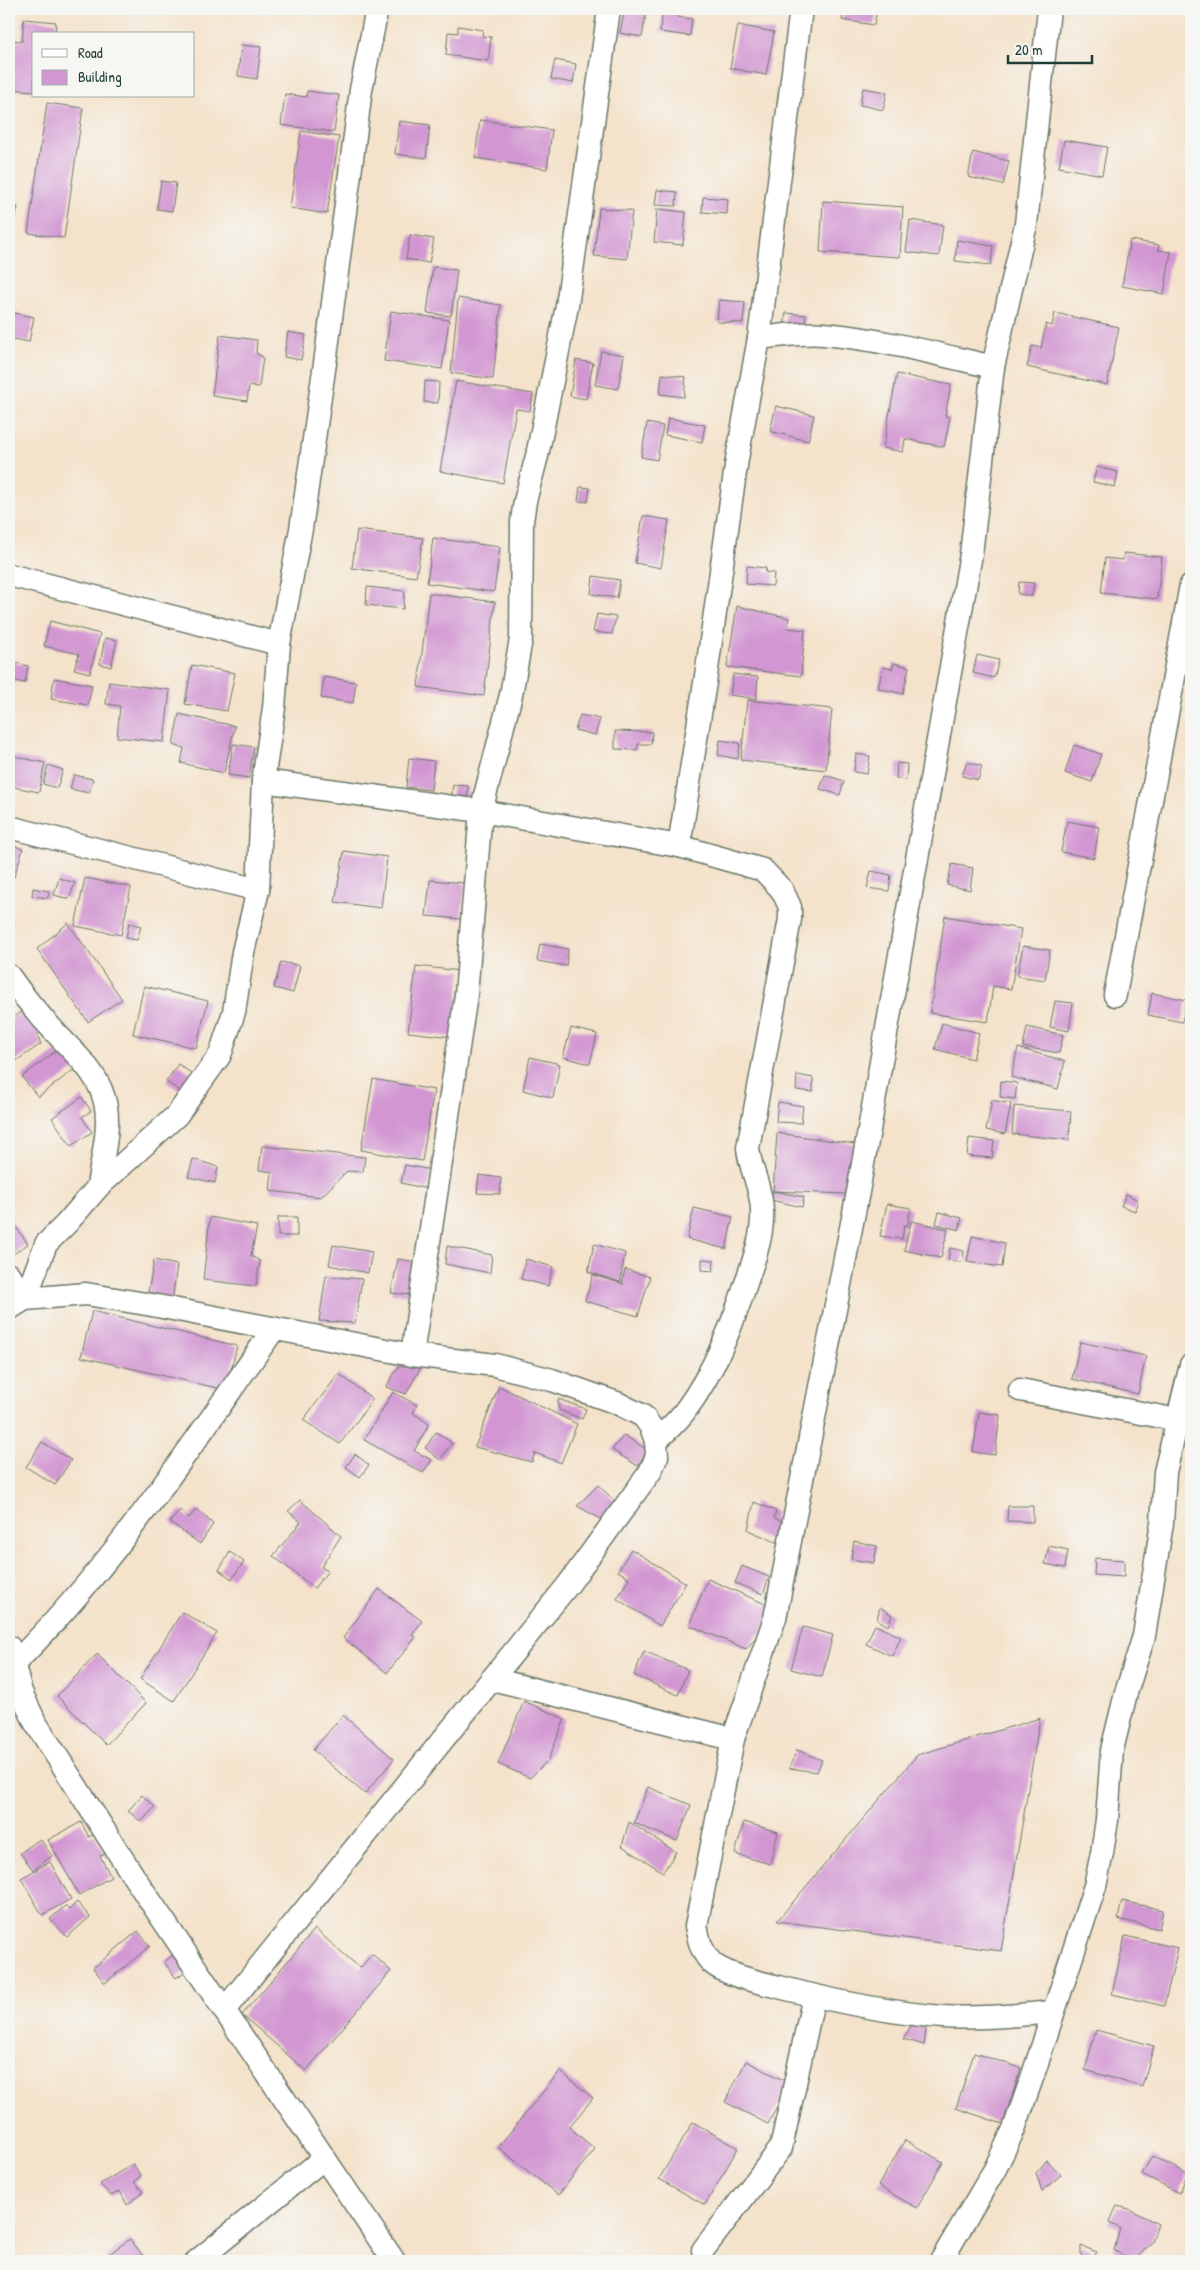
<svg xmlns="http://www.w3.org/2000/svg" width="1200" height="2270" font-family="'Patrick Hand',sans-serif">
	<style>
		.building { fill: #d297d2 }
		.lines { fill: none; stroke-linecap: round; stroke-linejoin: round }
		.minor-casing { stroke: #6a7768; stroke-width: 25 }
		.minor { stroke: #fff; stroke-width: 22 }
	</style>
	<rect width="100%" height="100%" fill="#f6f6f2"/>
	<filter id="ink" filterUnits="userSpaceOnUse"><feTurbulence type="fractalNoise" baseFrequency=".02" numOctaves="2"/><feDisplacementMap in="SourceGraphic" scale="10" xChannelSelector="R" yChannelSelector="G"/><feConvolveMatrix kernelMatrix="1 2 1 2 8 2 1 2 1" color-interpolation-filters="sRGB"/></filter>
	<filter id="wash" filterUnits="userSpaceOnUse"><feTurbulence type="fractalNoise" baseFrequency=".0096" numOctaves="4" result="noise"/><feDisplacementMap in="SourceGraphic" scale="20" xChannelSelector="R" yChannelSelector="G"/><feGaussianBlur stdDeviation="1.12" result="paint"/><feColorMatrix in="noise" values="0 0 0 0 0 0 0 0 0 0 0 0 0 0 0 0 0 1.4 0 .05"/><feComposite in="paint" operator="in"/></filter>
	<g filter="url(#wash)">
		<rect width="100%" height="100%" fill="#f4e2ca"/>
		<g id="blocks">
			<g class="building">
				<polygon points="625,9 647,9 642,37 620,33"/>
				<polygon points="663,9 678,9 677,17 692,19 690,36 660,32"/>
				<polygon points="844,9 877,9 874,25 842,20"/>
				<polygon points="24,19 56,22 55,34 34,34 34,91 9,89 9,40 22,41"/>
				<polygon points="738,25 774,32 766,75 730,68"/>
				<polygon points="458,26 483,30 482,36 491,37 488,61 446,55 448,32 458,33"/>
				<polygon points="241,45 261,47 257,79 238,76"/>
				<polygon points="555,60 576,64 573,83 551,79"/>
				<polygon points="863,88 887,92 883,110 860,105"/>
				<polygon points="307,91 339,95 334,132 281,125 285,94 306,97"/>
				<polygon points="47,103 83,108 64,238 28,233"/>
				<polygon points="480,120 552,130 547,169 475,158"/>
				<polygon points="399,121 430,125 426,158 395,154"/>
				<polygon points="301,131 339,137 327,214 290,208"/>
				<polygon points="1064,140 1107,147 1102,175 1059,167"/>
				<polygon points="973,152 1009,161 1003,185 968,177"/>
				<polygon points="161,181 176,183 172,211 157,209"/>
				<polygon points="657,190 677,192 676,206 655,205"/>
				<polygon points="703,197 728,199 727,214 702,212"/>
				<polygon points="823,201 903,207 900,257 820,252"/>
				<polygon points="9,205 18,207 9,237"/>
				<polygon points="599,208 632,211 627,259 594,256"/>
				<polygon points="657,209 686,212 683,245 654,242"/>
				<polygon points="910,220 943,225 939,256 906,252"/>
				<polygon points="410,235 434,239 429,263 406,259"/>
				<polygon points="957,240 993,246 991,265 955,261"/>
				<polygon points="1130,240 1159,245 1158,250 1171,252 1164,294 1122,286"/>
				<polygon points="433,267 457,270 451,316 427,313"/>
				<polygon points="458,298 501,305 493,379 451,373"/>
				<polygon points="719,300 745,302 743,323 717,322"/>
				<polygon points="391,311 449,320 442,369 384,361"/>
				<polygon points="9,312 34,317 29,342 9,338"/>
				<polygon points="786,313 806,315 804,331 784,328"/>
				<polygon points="1055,313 1119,327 1107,385 1027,367 1032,346 1041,348 1046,324 1052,326"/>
				<polygon points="288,332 306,335 301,360 284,357"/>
				<polygon points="220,335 257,340 256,353 263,357 259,387 249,386 247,401 212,396"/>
				<polygon points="601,351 624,355 618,389 595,385"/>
				<polygon points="576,360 593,363 586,399 570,396"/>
				<polygon points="662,374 686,377 684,397 660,394"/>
				<polygon points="897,374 951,385 945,416 950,417 944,447 905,439 903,452 883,448"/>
				<polygon points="425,381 439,382 438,403 424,402"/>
				<polygon points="456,381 533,394 530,411 516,409 503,483 440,471"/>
				<polygon points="776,406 814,415 808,441 770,431"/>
				<polygon points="668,418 705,425 702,442 665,435"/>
				<polygon points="647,423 663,426 657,460 641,457"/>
				<polygon points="1097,467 1118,472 1115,487 1093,482"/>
				<polygon points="580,487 590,488 588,502 578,501"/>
				<polygon points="643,516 669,520 661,568 635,563"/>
				<polygon points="357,530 423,538 416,577 352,568"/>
				<polygon points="433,538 500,547 494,592 427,583"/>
				<polygon points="1124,553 1162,557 1157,599 1101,593 1105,558 1123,560"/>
				<polygon points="747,566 766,568 765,572 774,573 773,586 746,584"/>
				<polygon points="593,576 620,580 617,598 591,594"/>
				<polygon points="1019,582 1034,583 1032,596 1018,594"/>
				<polygon points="367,587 405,591 403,609 366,605"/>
				<polygon points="429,593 495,602 484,696 418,687"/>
				<polygon points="737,606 789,618 787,628 805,630 801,676 727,667"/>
				<polygon points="597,614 616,617 612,634 593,632"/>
				<polygon points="50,621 100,634 90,673 74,669 79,654 44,646"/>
				<polygon points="105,638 117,640 111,667 100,664"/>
				<polygon points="977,655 999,660 994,678 973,673"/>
				<polygon points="13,662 28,666 25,683 9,680"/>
				<polygon points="894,663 909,667 903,694 878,688 883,667 892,669"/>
				<polygon points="192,665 235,673 227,711 185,704"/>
				<polygon points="733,674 758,677 756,699 730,695"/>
				<polygon points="324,677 356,682 353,703 321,698"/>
				<polygon points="54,678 92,685 88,705 51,699"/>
				<polygon points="109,682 170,690 164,742 117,737 120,706 106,704"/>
				<polygon points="747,700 832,709 826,770 741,760"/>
				<polygon points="179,714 235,726 224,773 181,763 184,748 173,745"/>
				<polygon points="580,715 600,719 595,735 575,730"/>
				<polygon points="615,731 652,732 651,744 638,744 637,750 615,749"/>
				<polygon points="720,740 740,743 738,759 718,755"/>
				<polygon points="233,744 254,747 249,778 228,775"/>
				<polygon points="1074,745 1101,754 1092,782 1065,773"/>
				<polygon points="856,754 870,756 867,774 854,772"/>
				<polygon points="9,755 45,763 39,792 9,786"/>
				<polygon points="409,758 434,761 431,790 406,787"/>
				<polygon points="967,762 982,766 978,780 962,776"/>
				<polygon points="897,763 907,764 906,780 896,779"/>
				<polygon points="48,765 63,770 57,788 43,784"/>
				<polygon points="74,775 93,779 89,793 70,789"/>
				<polygon points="825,775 844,781 840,795 820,789"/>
				<polygon points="453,785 468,786 467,801 451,800"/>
				<polygon points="1067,821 1099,827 1094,858 1061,852"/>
				<polygon points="9,844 23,849 14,877 9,875"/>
				<polygon points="344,851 387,857 381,908 335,902"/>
				<polygon points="952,864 973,868 970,890 947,885"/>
				<polygon points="871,871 891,875 889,891 867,888"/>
				<polygon points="59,878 75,883 69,899 54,895"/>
				<polygon points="85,878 131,887 121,935 75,926"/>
				<polygon points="430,880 465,883 461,919 426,916"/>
				<polygon points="33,888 49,891 48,898 32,896"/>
				<polygon points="945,916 1021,929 1011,989 993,986 988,1022 930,1013"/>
				<polygon points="68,923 122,999 88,1022 37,949"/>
				<polygon points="129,923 141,926 137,940 126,938"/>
				<polygon points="540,944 568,949 566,966 537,961"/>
				<polygon points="1023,946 1050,950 1045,980 1017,976"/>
				<polygon points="281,962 300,966 293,993 274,988"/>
				<polygon points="416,966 461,971 453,1037 408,1032"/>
				<polygon points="144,986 208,1001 196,1048 133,1034"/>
				<polygon points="1152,993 1187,1000 1182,1022 1148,1015"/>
				<polygon points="1055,1001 1073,1003 1069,1031 1050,1027"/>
				<polygon points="26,1008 42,1031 37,1035 41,1044 16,1061 9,1052 9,1020"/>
				<polygon points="942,1023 979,1033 973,1059 935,1049"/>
				<polygon points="1027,1027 1063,1035 1059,1053 1023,1047"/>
				<polygon points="571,1028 597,1034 590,1064 563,1057"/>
				<polygon points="61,1047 76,1068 38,1097 22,1077"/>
				<polygon points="1018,1048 1065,1061 1058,1089 1011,1077"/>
				<polygon points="530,1057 560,1064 553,1098 523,1090"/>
				<polygon points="178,1064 194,1075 182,1092 166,1082"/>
				<polygon points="797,1075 813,1078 813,1092 796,1090"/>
				<polygon points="373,1079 434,1090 422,1161 361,1150"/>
				<polygon points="1001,1081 1017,1083 1015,1099 1000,1097"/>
				<polygon points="82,1097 91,1111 82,1117 92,1132 71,1146 52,1118"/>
				<polygon points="992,1100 1011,1104 1005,1134 986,1130"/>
				<polygon points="778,1102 803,1106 801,1123 776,1122"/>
				<polygon points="1014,1106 1071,1111 1069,1140 1012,1134"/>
				<polygon points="777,1133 855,1144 846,1194 773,1191"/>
				<polygon points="969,1138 994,1141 992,1158 967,1156"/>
				<polygon points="262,1146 365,1157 363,1172 347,1171 321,1197 270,1191 272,1172 259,1170"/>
				<polygon points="193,1159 218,1167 215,1183 188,1177"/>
				<polygon points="405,1165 432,1170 428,1189 401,1183"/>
				<polygon points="479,1175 501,1178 500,1194 477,1193"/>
				<polygon points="773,1191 804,1197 802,1207 771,1200"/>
				<polygon points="1126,1194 1138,1200 1135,1211 1121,1206"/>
				<polygon points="887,1204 911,1208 907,1226 904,1225 902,1239 880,1236"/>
				<polygon points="694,1208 733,1217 726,1249 687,1239"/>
				<polygon points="939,1212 962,1218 959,1230 936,1224"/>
				<polygon points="9,1217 28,1244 9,1257"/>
				<polygon points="210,1217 257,1226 251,1256 260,1261 256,1286 203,1280"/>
				<rect x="278" y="1217" width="19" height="19"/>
				<polygon points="911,1221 948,1229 941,1258 904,1250"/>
				<polygon points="1191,1230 1191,1254 1185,1253"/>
				<polygon points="972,1236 1005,1243 1002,1267 967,1262"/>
				<polygon points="594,1244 625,1253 620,1282 588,1272"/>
				<polygon points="333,1245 372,1252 368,1273 329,1265"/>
				<polygon points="447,1246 492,1255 490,1273 445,1264"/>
				<polygon points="950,1248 964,1251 962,1262 948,1260"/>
				<polygon points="398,1259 418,1262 412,1295 391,1293"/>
				<polygon points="526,1259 553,1267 548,1286 521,1279"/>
				<polygon points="702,1259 714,1260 713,1271 702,1270"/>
				<polygon points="154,1260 177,1265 172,1303 147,1298"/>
				<polygon points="625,1269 650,1277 638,1316 585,1301 593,1275 624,1284 622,1282"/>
				<polygon points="326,1276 362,1279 355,1323 319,1321"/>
				<polygon points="92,1311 237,1346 226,1390 81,1357"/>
				<polygon points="1080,1342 1146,1356 1138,1394 1072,1379"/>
				<polygon points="402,1361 421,1367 406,1394 386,1387"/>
				<polygon points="339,1374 373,1399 340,1444 303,1420"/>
				<polygon points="499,1386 577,1424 561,1463 535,1453 532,1462 475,1447"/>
				<polygon points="393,1392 417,1405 413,1413 429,1424 414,1451 432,1460 423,1473 364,1440"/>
				<polygon points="558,1399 586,1409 582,1419 559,1410"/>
				<polygon points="979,1412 1000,1415 995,1455 973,1452"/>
				<polygon points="436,1432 452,1443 440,1460 425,1448"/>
				<polygon points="624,1435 647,1450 638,1466 612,1450"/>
				<polygon points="42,1442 71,1460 55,1485 26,1467"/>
				<polygon points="355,1454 369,1465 360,1477 346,1467"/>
				<polygon points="598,1485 617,1503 601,1519 577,1506"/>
				<polygon points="300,1500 341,1536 321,1567 328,1571 314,1588 273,1556 301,1522 288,1511"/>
				<polygon points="754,1502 776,1511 774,1518 788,1525 785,1546 748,1530"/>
				<polygon points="1008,1506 1033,1506 1033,1522 1007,1521"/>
				<polygon points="197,1509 213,1524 200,1544 170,1522 180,1510 189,1518"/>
				<polygon points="854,1541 877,1546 874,1563 851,1559"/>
				<polygon points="1049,1546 1068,1550 1065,1568 1045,1564"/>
				<polygon points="631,1549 686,1583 660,1626 617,1599 629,1578 618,1571"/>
				<polygon points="230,1552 244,1562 232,1579 219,1570"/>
				<polygon points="1095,1558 1124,1560 1124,1577 1094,1575"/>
				<polygon points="742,1566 769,1577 763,1594 735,1583"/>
				<polygon points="708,1579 772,1607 762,1630 746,1649 689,1625"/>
				<polygon points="379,1589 422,1621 412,1635 416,1637 387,1673 343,1638"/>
				<polygon points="880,1607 892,1615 888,1626 877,1619"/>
				<polygon points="182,1612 217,1633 174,1701 140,1679"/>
				<polygon points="875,1625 901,1637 892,1656 866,1644"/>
				<polygon points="803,1627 833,1635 822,1677 791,1669"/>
				<polygon points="644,1651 688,1670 678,1695 634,1675"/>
				<polygon points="97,1654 146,1703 106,1745 57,1696"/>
				<polygon points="524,1701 565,1719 548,1760 530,1778 498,1764"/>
				<polygon points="343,1715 394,1759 365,1794 313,1750"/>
				<polygon points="1040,1718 1001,1951 777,1921 917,1755"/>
				<polygon points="797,1750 822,1760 817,1772 789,1768"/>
				<polygon points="648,1787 691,1805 677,1841 634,1823"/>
				<polygon points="142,1795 155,1807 141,1822 128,1811"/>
				<polygon points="81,1822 89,1837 94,1834 105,1854 100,1856 111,1877 79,1895 48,1840"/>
				<polygon points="629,1822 676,1852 663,1872 622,1846"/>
				<polygon points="744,1822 778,1832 770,1864 735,1854"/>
				<polygon points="40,1839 52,1856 33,1870 20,1853"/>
				<polygon points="50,1862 71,1899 42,1915 21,1878"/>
				<polygon points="1122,1901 1163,1910 1159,1929 1118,1919"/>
				<polygon points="77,1902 90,1917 67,1937 50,1919 65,1906 69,1910"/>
				<polygon points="315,1929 360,1968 372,1954 391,1971 306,2071 242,2015"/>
				<polygon points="138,1931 150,1946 105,1983 93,1968"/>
				<polygon points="1125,1936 1178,1948 1164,2006 1112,1994"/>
				<polygon points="177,1952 190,1968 176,1978 164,1962"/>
				<polygon points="913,2023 926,2029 924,2045 903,2039"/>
				<polygon points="1096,2030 1154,2046 1142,2087 1085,2070"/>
				<polygon points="974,2053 1021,2068 1003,2124 956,2108"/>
				<polygon points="746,2061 789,2083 768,2124 725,2102"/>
				<polygon points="560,2071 593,2098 569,2127 595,2149 558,2195 498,2147"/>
				<polygon points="693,2122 738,2148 705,2205 659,2179"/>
				<polygon points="905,2140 943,2162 917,2208 878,2186"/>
				<polygon points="1152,2156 1188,2174 1179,2193 1142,2174"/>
				<polygon points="1047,2160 1061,2175 1042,2191 1036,2173"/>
				<polygon points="133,2164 141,2176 134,2182 143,2192 127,2205 120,2191 111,2196 100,2184"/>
				<polygon points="1117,2206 1129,2209 1158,2224 1152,2242 1135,2260 1127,2258 1114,2250 1120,2228 1109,2223"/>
				<polygon points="130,2239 147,2261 108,2261 105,2257"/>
				<polygon points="1081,2246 1097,2252 1091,2261 1081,2261"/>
				<polygon points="576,2255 582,2261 569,2261"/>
			</g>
		</g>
	</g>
	<g filter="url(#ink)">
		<use href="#blocks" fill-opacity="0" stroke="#6a7768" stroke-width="1"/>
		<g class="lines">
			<g class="minor-casing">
				<g id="minor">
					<path d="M1049,9l-23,215 -33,143 -22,187 -113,638 -83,426 -42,121 -37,187c3,14 5,26 16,37 13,12 50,20 67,24 54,14 109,26 164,30 37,2 74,-2 110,-5"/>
					<path d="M759,338c21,-2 44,-6 65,-4 57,5 113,20 169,33"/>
					<polyline points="9,575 279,644"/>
					<path d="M263,781l218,30 198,35 84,24 19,20 8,17v12l-42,229c2,22 14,41 14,63 1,22 -6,43 -13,63 -15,47 -34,97 -64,137 -8,11 -19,20 -29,30"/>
					<polyline points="9,827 258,890"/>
					<polyline points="679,846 706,676 737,459 759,338 801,9"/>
					<path d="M9,976c14,20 29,38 46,56 21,23 46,43 51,75 4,25 -5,55 -8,80"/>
					<polyline points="1115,995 1191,585"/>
					<polyline points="9,1275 25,1299 86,1294 152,1305 412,1355 495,1365 552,1380 617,1403 643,1416 651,1427 656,1441 657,1456 650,1472 568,1585 225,2009"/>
					<polyline points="9,1309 25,1299 46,1244 67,1223 98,1187 177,1115 220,1055 234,1012 243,952 258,890 263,781 274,708 279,644 301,529 326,356 361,90 377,9"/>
					<polyline points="412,1355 466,995 481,811 511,695 521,639 522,521 525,501 537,456 567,306 609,9"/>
					<polyline points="1020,1390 1178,1420"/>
					<polyline points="9,1647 21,1692 35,1722 134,1877 394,2261"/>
					<path d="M13,1665c101,-100 179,-221 261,-336"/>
					<polyline points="492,1679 733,1739"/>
					<polyline points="703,2250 781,2148 814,1996"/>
					<polyline points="197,2261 323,2159"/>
					<polyline points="941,2261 995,2169 1014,2129 1033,2075 1095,1886 1102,1853 1107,1820 1112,1750 1126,1693 1144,1636 1162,1523 1165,1472 1191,1365"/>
				</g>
			</g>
			<use href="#minor" class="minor"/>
		</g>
	</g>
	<rect width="1200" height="2270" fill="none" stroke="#f6f6f2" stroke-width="30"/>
	<rect x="32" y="32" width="162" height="65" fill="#f6f6f2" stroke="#a0aca6"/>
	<rect x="42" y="49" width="25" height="8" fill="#ffffff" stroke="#a0aca6"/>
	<text x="78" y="58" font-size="15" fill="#1f3d34">Road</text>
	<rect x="42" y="70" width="25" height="15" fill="#d297d2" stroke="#a0aca6"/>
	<text x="78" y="82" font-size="15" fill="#1f3d34">Building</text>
	<path d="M1008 55v8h84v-8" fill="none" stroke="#1f3d34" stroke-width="2.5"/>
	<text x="1015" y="55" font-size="15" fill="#1f3d34" stroke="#f6f6f2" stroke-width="4" paint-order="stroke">20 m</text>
</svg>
